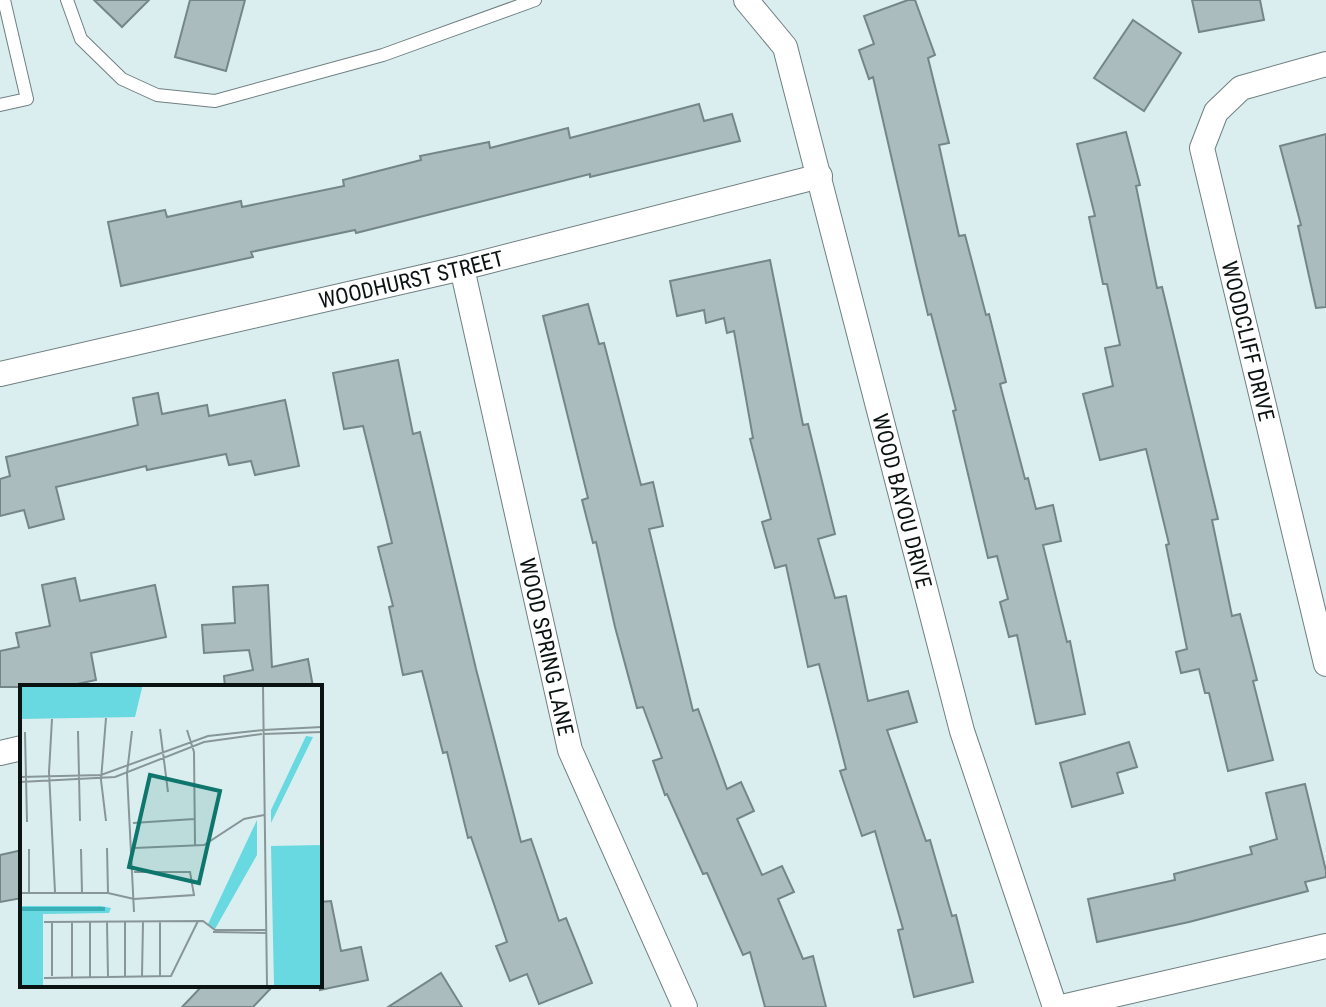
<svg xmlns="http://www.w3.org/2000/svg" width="1326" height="1007" font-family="'Roboto Condensed',sans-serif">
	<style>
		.building { fill: #aabcbd; stroke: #758688; stroke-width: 2 }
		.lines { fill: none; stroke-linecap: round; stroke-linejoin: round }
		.service-casing { stroke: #6f7f81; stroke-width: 14 }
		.minor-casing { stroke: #6f7f81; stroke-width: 26 }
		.service { stroke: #fff; stroke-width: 12 }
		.minor { stroke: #fff; stroke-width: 24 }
		.labels { text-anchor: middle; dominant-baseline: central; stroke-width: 6; stroke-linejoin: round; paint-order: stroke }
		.street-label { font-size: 22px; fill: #0b1212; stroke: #fff }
		.inset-river { fill: none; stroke: #3aafb8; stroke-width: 4 }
		.inset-road { fill: none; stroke: #889697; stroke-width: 2 }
		.view { fill: #0f766e; fill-opacity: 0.15; stroke: #0f766e; stroke-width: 4 }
		.inset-edge { fill: none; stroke: #0b1212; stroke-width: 4 }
	</style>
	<rect width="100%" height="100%" fill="#dbeeef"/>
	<g class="building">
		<polygon points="94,0 149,0 122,27"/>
		<polygon points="190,0 245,0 226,71 175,57"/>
		<polygon points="908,0 915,0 935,55 928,58 949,143 939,145 959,236 965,235 986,315 989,314 1006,382 1000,384 1025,479 1028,478 1036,509 1053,505 1061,541 1043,545 1067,642 1070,641 1085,714 1036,724 1017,635 1009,637 1000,602 1008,599 997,556 988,558 953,411 956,410 931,314 928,315 917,269 873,77 869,79 859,50 874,44 864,16"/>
		<polygon points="1192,0 1260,0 1264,20 1199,32"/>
		<polygon points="1133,20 1181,53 1144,111 1094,78"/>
		<polygon points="699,104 704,121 732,114 740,141 590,177 590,174 356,233 355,230 251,252 253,257 121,286 108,222 165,210 167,217 241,201 242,207 344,186 343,180 421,160 420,156 489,142 490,148 568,128 570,138"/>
		<polygon points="1126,132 1140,185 1136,186 1157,288 1162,287 1218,519 1212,520 1232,616 1240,614 1257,680 1253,681 1273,760 1228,771 1209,693 1205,693 1199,669 1181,673 1176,652 1187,649 1166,545 1169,544 1146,449 1100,460 1083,394 1113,386 1105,348 1120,345 1107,284 1103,284 1089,217 1095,216 1077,144"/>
		<polygon points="1326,134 1326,307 1316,308 1298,226 1301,225 1280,146"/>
		<polygon points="770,260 803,425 808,424 835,534 818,539 835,598 846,596 868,701 908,691 917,722 887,730 926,841 930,840 952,916 956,915 973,982 914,997 898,930 903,929 875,831 862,836 840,771 846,769 819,664 808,667 786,565 775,568 762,522 771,519 750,439 753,438 734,331 727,333 724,318 706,323 704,310 677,316 670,281"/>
		<polygon points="588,304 599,344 604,343 641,485 653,482 663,526 649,529 693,711 698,709 727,789 741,782 754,811 737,819 762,875 782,866 794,892 778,899 803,959 813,956 826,1007 765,1007 750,952 743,955 707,873 703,874 667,794 665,795 653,761 662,758 643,707 637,708 615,627 596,542 593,543 582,500 588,498 543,316"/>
		<polygon points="398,360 413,434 420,432 476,669 521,842 531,839 559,921 566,918 592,983 539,1004 527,974 510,981 496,946 507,942 471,837 468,838 447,752 443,753 422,671 403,675 389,607 393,606 378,547 392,543 387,522 363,426 344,429 333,373"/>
		<polygon points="158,393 162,414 207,405 209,416 285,400 299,466 255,475 251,461 229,465 226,454 147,470 146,466 56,487 64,519 29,528 24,510 0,516 0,479 10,476 6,457 138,425 133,398"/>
		<polygon points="75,578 80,601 155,585 166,637 91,653 96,680 63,687 0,687 0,651 19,647 16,633 50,626 42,585"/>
		<polygon points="268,585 272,667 308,659 313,687 225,687 224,676 253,670 249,650 204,653 202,625 235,623 233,587"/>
		<polygon points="1129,742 1137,767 1117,773 1123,793 1072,807 1060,763"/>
		<polygon points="1305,784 1326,871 1326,877 1305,882 1308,891 1189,922 1097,942 1088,899 1175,880 1174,874 1252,854 1250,847 1277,839 1266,793"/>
		<polygon points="22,850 22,898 0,902 0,855"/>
		<polygon points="331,901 341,951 361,947 368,980 320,990 320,902"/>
		<polygon points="441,973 462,1007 388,1007"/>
		<polygon points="203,985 274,985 253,1007 182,1007"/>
	</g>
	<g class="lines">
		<g class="service-casing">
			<g id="service">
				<polyline points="67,0 81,39 122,79 157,95 215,101 383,55 535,0"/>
				<polyline points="0,105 27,99 4,0"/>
			</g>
		</g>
		<g class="minor-casing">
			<g id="minor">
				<path id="s1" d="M746,0l39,47 177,684 93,276"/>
				<path id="s2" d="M1326,64l-85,24 -25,24 -14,36 124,516"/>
				<path id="s3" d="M462,268l108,482 115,257"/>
				<path id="s4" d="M0,374l462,-106 358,-92"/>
				<polyline points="0,753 22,748"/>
				<polyline points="1062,1007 1326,946"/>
			</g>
		</g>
		<use href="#service" class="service"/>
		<use href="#minor" class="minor"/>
	</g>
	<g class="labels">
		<g class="street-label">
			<text stroke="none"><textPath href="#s4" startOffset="422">WOODHURST STREET</textPath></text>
			<text stroke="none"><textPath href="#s2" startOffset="360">WOODCLIFF DRIVE</textPath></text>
			<text stroke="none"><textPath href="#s1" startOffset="530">WOOD BAYOU DRIVE</textPath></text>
			<text stroke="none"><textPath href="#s3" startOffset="388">WOOD SPRING LANE</textPath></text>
		</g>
	</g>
	<g transform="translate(20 685)">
		<rect width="302" height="302" fill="#dbeeef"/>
		<path d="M0,1h122v2l-7,29 -115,2zM286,51l7,1 -42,86v-13zM237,135v35l-42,74 -7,-5zM302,160v140h-48l-3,-139zM0,221h81l10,2 -2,5 -66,1v72h-23z" fill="#68d8e1"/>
		<path class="inset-river" d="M0,224h85"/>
		<path class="inset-road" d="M243,1l4,300M86,33l-5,62 5,41M32,34l-3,53 6,120M140,44l8,63M167,45l7,22 1,93M243,45l59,-3M58,46l2,90M112,46l-5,42 7,139M5,47l2,90M243,49l59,-2M0,92l81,-2 107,-39 55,-6M0,97l95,-5 89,-35 58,-8M113,138l61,-4M87,163l1,45M114,163l70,-3 40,-26 20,-4M9,164v43M61,164l1,44M0,208h88l26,6 60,-4 -4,-23h-56M24,237l159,-1 12,9h51M32,237v54M52,237v55M70,237v55M87,237l1,55M105,237v55M140,237v55M193,247l53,1M122,291l1,-54M24,293l127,-2 27,-55"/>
		<path class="view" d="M130,90l70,16 -21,92 -70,-16z"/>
		<rect width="302" height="302" class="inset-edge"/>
	</g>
</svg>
